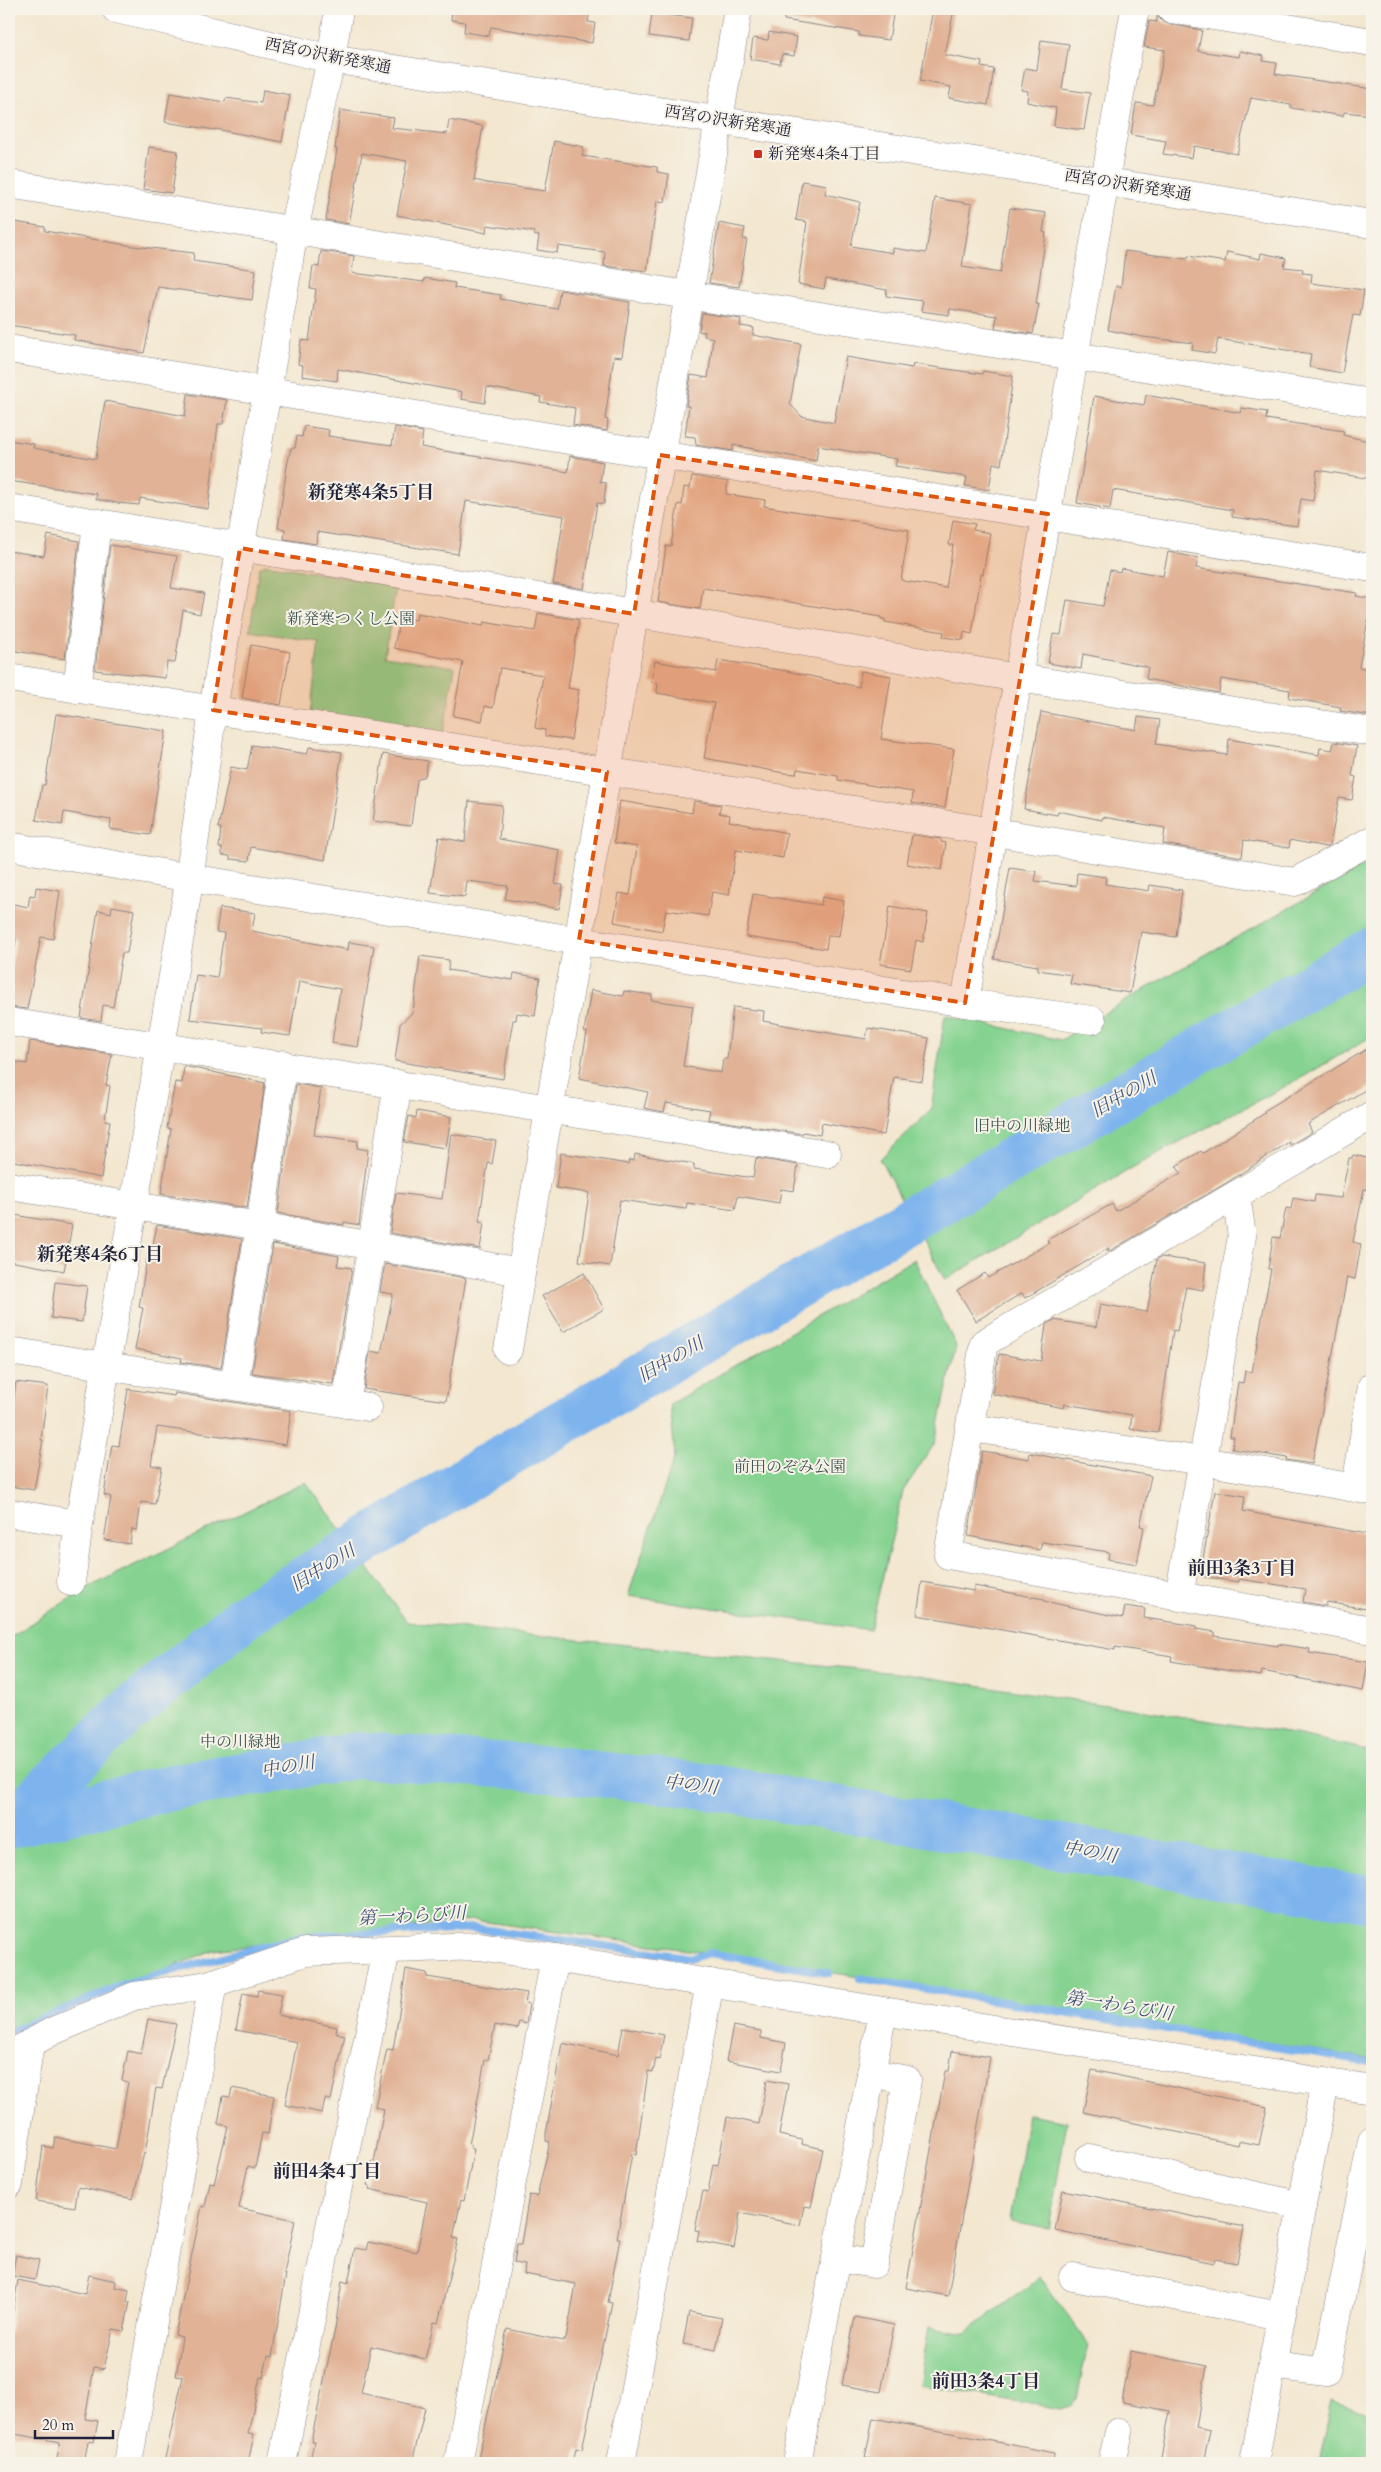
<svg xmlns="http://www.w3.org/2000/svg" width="1381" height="2472" font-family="Cardo,'Noto Serif JP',serif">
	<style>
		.green { fill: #86d391; stroke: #547a66 }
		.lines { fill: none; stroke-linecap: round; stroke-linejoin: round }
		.stream { stroke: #7eb4ed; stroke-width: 8 }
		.river { stroke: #7eb4ed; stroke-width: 46 }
		.building { fill: #e1b295 }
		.minor-casing { stroke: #8a8486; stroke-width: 29 }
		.minor { stroke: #fff; stroke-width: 28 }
		.marked { fill: #de560e; fill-opacity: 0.2; stroke: #de560e; stroke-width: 4; stroke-dasharray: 10 6; stroke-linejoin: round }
		.poi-dot { fill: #c8321e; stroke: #f7f3e8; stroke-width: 2 }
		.labels { text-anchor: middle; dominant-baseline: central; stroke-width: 4; stroke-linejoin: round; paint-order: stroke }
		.street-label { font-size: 16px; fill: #22223b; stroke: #f7f3e8 }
		.poi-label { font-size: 16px; fill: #22223b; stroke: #f7f3e8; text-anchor: start }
		.park-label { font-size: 16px; fill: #405755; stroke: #f7f3e8 }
		.neighbourhood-label { font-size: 18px; font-weight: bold; fill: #22223b; stroke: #f7f3e8 }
		.water-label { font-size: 18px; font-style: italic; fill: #425579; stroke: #f7f3e8 }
	</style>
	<rect width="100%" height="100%" fill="#f7f3e8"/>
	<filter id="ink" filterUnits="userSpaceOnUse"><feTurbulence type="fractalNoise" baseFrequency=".02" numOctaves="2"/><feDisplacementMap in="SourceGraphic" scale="10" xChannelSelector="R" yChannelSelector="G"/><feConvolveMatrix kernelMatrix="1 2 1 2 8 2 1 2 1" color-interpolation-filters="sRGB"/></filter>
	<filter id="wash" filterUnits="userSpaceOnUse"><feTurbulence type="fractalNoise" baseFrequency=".0096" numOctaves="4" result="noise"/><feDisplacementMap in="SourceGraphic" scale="20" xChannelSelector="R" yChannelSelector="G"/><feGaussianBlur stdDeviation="1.12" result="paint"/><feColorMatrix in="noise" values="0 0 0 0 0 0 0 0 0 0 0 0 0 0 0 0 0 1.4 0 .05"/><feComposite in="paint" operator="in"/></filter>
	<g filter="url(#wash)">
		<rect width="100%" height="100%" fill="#f3e7d0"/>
		<g class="green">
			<polygon points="265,564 396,586 385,656 455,667 443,734 310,715 319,642 250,631 259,568"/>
			<path d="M1372,861v175l-69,41 -156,82 -202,121 -65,-121 51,-49 14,-95 116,25c101,-64 208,-119 311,-179z"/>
			<polygon points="914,1259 956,1346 935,1443 903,1491 870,1630 628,1596 675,1456 670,1404"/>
			<polygon points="306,1482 407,1622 906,1674 1300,1735 1372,1751 1372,2059 709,1953 472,1920 213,1950 9,2034 9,1638 83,1590"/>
			<polygon points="1028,2114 1067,2121 1049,2228 1010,2221"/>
			<polygon points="1040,2277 1088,2343 1077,2400 1070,2406 1061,2409 919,2385 929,2327 966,2333"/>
			<polygon points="1332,2401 1372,2413 1372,2463 1319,2463"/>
		</g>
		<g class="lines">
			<g class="stream">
				<polyline points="860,1978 1372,2063"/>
				<polyline points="9,2032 130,1982 298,1937 474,1928 692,1958 709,1953 829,1973"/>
			</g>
			<g class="river">
				<polyline points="9,1825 123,1716 246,1615 484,1468 1372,950"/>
				<polyline points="9,1825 178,1786 359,1755 552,1769 705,1786 1372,1900"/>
			</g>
		</g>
		<g id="blocks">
			<g class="building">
				<polygon points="452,9 590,9 588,22 595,23 592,43 491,27 489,36 464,32 465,22 451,20"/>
				<polygon points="785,9 894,9 889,40 859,36 859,32 784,20"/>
				<polygon points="933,9 954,9 945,55 982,62 981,67 994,69 988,105 949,98 951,87 920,81"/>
				<polygon points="652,13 692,18 689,41 649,36"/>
				<polygon points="1157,16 1162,21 1168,24 1202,30 1198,51 1239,57 1240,51 1264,56 1263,61 1277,63 1275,74 1372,89 1372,115 1344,112 1343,116 1291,108 1291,105 1251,98 1237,154 1194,146 1192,158 1163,154 1166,141 1131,135 1136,103 1153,105 1165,50 1144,47 1149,21 1157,22"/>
				<polygon points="769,32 797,37 794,56 782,54 780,64 750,59 753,38 768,40"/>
				<polygon points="1041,40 1069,44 1062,89 1090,93 1084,130 1054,126 1056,108 1027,102 1028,91 1021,90 1025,68 1037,70"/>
				<polygon points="263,90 290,95 282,142 215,129 215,130 165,122 170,93 225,102 226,98 261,103"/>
				<polygon points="340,110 394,118 392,128 447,134 449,120 483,126 474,180 487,183 545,191 554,141 584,147 582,156 657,167 657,172 669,174 665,202 657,201 647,271 604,266 605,252 558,246 557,253 537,250 539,236 534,235 534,232 487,225 486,233 397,215 407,161 362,153 349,224 326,220 337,149 335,149"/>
				<polygon points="149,147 178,151 172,193 143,189"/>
				<polygon points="802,181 827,185 825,194 860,202 851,246 893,253 893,248 926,253 935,198 972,204 962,267 1000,273 1010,208 1046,213 1043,232 1046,233 1036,304 1039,304 1033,334 995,328 997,316 950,309 949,315 921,311 923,301 886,296 887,290 826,279 824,289 798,284 807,222 796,220"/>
				<polygon points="9,221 45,227 45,231 133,246 194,253 193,261 256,270 252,300 158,287 144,353 74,340 75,335 9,325"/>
				<polygon points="719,223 745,228 743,239 747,239 739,287 709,283"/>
				<polygon points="321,251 354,256 352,273 424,282 425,278 455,283 454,288 501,295 500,299 557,309 560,290 630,302 622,357 614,356 605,419 608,420 607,431 573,425 575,408 540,402 541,397 487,387 485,403 461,399 462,392 338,369 337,381 302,376 303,365 298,364 301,340 309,341 316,289 310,288 313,266 319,267"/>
				<polygon points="1125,251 1187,259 1188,256 1225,262 1227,252 1260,259 1261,253 1286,258 1284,267 1303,269 1302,273 1312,274 1311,283 1364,290 1360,316 1353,315 1342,373 1309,367 1311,354 1218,339 1215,354 1192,350 1193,343 1143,337 1108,330 1116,286 1121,287"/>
				<polygon points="702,313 741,319 740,326 754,328 753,335 801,344 790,404 801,416 834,423 846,357 912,368 913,364 982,374 983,371 1013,376 1001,465 993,463 989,490 965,486 967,477 895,466 897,459 818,446 816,461 733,445 733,451 696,445 695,437 685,436 689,406 686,406 691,375 708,378 713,338 704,336 705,332 699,331"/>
				<polygon points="188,394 227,400 223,424 218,424 208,509 140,498 139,505 117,503 96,499 97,494 9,481 9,440 34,444 33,448 96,459 105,401 185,416"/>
				<polygon points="1146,395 1241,413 1242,408 1267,412 1266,419 1344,431 1343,435 1372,442 1372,479 1317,470 1313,501 1301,499 1297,526 1232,517 1233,510 1113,490 1110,509 1077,503 1094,396 1144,405"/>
				<polygon points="304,426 329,430 328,436 392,445 395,427 423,432 421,447 568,472 570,456 603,462 600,482 606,483 604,504 597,503 584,589 553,584 564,516 466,501 458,554 317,532 316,544 284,539 285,529 278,528 287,466 291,448 295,448 297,436 302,437"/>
				<polygon points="692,476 728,482 726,494 765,500 764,506 909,530 901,580 904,581 946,588 953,545 949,545 953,520 975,524 973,530 990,533 983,574 981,574 972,634 964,632 963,640 943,637 944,632 885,622 885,619 881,619 881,617 703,588 700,609 658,602 666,546 671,546 678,504 682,505 684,487 690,488"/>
				<polygon points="48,535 79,541 65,659 9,650 9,551 44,556"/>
				<polygon points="110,545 177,556 171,588 204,593 200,614 183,610 175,663 167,662 165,678 95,670"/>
				<polygon points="1168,552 1198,558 1196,568 1357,593 1356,596 1372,599 1359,667 1372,670 1372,716 1340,711 1341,707 1289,698 1290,690 1221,679 1219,693 1146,679 1148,667 1083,654 1081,669 1048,663 1053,634 1061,635 1067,600 1103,606 1110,570 1120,572 1121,568 1163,576"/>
				<polygon points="417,613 483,626 484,622 535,631 538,613 579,620 568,688 579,690 571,740 545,736 545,730 535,728 543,675 500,668 493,708 485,706 482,721 453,716 463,662 394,648 400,617 416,620"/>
				<polygon points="251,645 290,652 281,705 242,698"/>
				<polygon points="718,660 787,671 859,687 861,671 891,676 881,739 954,749 945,808 912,803 913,792 838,780 838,776 797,769 796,774 784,773 704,758 714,703 657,693 658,683 651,682 655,661 716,672"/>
				<polygon points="1041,712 1136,730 1138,717 1160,720 1156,744 1227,755 1229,739 1319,755 1320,748 1332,750 1334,742 1357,746 1352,776 1356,777 1352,800 1339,798 1330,845 1326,847 1290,840 1289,848 1244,840 1242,857 1163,844 1165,828 1103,817 1102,820 1058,811 1057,815 1024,809"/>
				<polygon points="56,714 166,731 150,835 110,829 111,820 64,812 62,825 36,820 42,785 45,785"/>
				<polygon points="252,745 307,754 309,747 342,752 325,860 251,847 249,861 230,859 230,856 222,855 222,848 219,848 221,828 218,828 231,767 247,770"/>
				<polygon points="383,754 428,761 425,776 417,780 411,826 373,821"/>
				<polygon points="469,801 502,805 499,839 560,850 555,884 563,885 559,909 505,899 508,886 467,881 465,897 430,893 439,837 465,842"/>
				<polygon points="620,801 692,813 694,801 721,805 719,813 730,815 729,821 787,833 783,858 736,850 729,895 712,892 708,916 666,910 662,931 614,922 619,893 630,895 637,847 614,843"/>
				<polygon points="912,835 941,839 941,842 946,843 942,870 907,864"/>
				<polygon points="1010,868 1037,872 1035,881 1076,886 1077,873 1106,877 1105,884 1149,891 1150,885 1182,890 1176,937 1141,932 1130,993 1070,984 1072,975 1038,970 1038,966 994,959"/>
				<polygon points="36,887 60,891 53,939 41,937 27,1009 9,1007 9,979 16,940 15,937 9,936 9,903 28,907 30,895 35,896"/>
				<polygon points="753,894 821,905 822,897 844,901 839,936 828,935 826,949 746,937"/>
				<polygon points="112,906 134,910 127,953 122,953 113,1007 103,1005 101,1021 81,1018 98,910 111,913"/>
				<polygon points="890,906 928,913 923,942 916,940 911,969 880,964"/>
				<polygon points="220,908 255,913 252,931 348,950 349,942 374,946 358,1047 332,1043 340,989 299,981 290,1036 261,1032 262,1028 190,1019 196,975 217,978 224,933 216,932"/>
				<polygon points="420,956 449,960 448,970 513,980 514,973 540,978 535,1016 517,1013 516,1020 513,1020 503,1079 395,1061 400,1024 413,1012"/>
				<polygon points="591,990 623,996 624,991 652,995 651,1000 693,1006 683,1066 721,1073 723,1059 727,1059 733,1007 764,1011 763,1021 817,1031 866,1039 868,1028 929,1038 922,1081 894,1077 884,1135 822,1123 820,1135 803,1132 802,1134 708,1119 710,1110 666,1103 664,1112 644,1108 648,1092 579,1078 587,1032 584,1032"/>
				<polygon points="30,1041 112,1054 106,1085 110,1086 105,1120 110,1121 101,1178 9,1160 9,1061 27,1064"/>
				<polygon points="1372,1046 1372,1086 1308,1124 1312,1132 1290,1145 1289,1142 1228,1182 1108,1252 1109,1248 1025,1298 1022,1293 976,1321 957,1290 985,1273 988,1278 1049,1243 1047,1240 1112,1204 1116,1211 1181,1173 1176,1166 1201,1151 1203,1153 1265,1113 1264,1111"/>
				<polygon points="184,1066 265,1083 247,1208 161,1194 171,1129 167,1128 175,1082 182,1083"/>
				<polygon points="296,1084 321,1088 314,1135 358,1141 357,1148 368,1150 359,1225 344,1222 344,1225 278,1213"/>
				<polygon points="417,1111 451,1117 446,1148 404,1142 409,1116 416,1118"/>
				<polygon points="451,1134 496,1141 492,1164 488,1163 479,1222 484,1223 480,1249 390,1233 396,1193 442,1199"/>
				<polygon points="561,1153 628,1164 629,1160 634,1161 635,1154 694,1164 694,1169 753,1178 756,1158 798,1165 794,1191 781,1189 779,1203 738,1196 735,1210 687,1203 686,1209 620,1200 610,1266 579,1261 589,1193 556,1188"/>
				<polygon points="1353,1155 1372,1159 1372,1190 1364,1189 1353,1242 1361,1244 1355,1279 1347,1277 1312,1464 1286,1460 1287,1458 1232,1449 1234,1437 1230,1437 1238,1382 1243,1383 1245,1371 1252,1372 1271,1269 1268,1269 1273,1237 1280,1238 1286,1208 1291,1209 1293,1198 1314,1202 1315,1195 1341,1198 1349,1158 1352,1158"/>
				<polygon points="9,1214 72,1225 64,1271 9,1261"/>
				<polygon points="157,1225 242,1239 221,1368 181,1362 182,1358 135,1349 143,1308 139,1307 145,1270 149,1249 152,1250"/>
				<polygon points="273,1244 339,1256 337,1266 352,1268 333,1384 252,1373"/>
				<polygon points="1161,1257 1206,1263 1203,1290 1186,1287 1177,1331 1173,1330 1158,1433 1130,1429 1132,1415 1065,1404 1064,1408 992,1394 999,1354 1041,1361 1046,1325 1054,1320 1096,1327 1100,1304 1147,1312 1157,1259"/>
				<polygon points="385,1264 466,1278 446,1401 364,1389 370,1351 381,1353 393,1294 380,1292"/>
				<polygon points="584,1273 604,1309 563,1332 542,1296"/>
				<polygon points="55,1282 87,1286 82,1322 51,1318"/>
				<polygon points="16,1382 48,1386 41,1440 43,1440 34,1490 9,1486 9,1436"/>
				<polygon points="128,1389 174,1396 175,1393 291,1411 286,1445 157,1427 151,1465 162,1467 155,1504 141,1502 137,1530 132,1529 130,1544 104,1540 111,1497 104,1495 112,1445 119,1446"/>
				<polygon points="982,1451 1029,1459 1030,1453 1151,1476 1140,1526 1144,1527 1137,1564 1108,1559 1109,1552 1042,1542 1040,1550 968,1536"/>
				<polygon points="1215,1491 1245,1496 1243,1511 1372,1535 1372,1610 1327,1602 1326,1606 1303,1602 1305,1589 1239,1579 1239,1582 1200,1576"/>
				<polygon points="922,1582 974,1591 974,1586 1044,1599 1044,1601 1123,1618 1125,1606 1145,1609 1144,1618 1197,1626 1197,1629 1215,1632 1215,1636 1278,1646 1278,1644 1310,1649 1309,1653 1368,1662 1363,1691 1262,1671 1261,1676 1171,1661 1172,1656 1115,1647 1115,1650 917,1615"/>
				<polygon points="406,1969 427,1973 427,1977 527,1993 525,2003 529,2004 526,2024 519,2022 517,2029 495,2025 488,2060 485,2060 469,2145 471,2145 471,2149 474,2149 464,2201 461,2200 453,2238 458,2239 438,2323 434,2322 425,2359 371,2346 361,2393 425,2408 412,2463 347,2463 311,2456 314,2442 311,2441 335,2329 342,2281 348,2283 355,2248 366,2250 368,2242 417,2252 427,2202 369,2189 370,2186 367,2185 372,2161 374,2162 384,2109 375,2107 387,2049 393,2050"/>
				<polygon points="258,1990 282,1994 278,2015 337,2027 336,2033 345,2035 331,2100 325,2099 322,2113 285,2105 297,2042 236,2030 243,1993 257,1996"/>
				<polygon points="148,2019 176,2024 162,2089 156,2088 145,2153 144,2153 133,2199 78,2187 75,2207 36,2201 43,2146 53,2148 55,2137 116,2149 128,2082 122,2080 128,2051 141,2054"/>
				<polygon points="733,2026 761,2031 761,2038 786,2043 781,2071 726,2061"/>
				<polygon points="623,2027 664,2035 659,2060 656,2059 653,2072 648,2071 636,2155 632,2154 617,2238 620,2238 608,2302 612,2303 582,2450 576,2448 573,2463 477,2463 507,2329 563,2341 566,2339 576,2284 524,2274 525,2265 514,2263 517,2244 521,2244 529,2195 537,2196 550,2142 546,2141 546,2134 562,2043 618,2055"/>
				<polygon points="952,2051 990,2057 948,2296 906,2288 943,2083 945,2071 949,2071"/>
				<polygon points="1092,2070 1267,2107 1259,2145 1239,2141 1238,2145 1083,2112"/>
				<polygon points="767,2080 788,2084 779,2135 802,2140 801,2144 823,2149 811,2207 804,2206 800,2225 740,2213 734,2248 697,2241 699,2231 695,2230 703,2191 708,2192 713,2164 718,2165 727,2117 759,2124"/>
				<polygon points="232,2088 274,2096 268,2134 262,2133 255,2168 248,2166 239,2208 295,2220 284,2274 286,2274 276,2334 272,2357 268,2356 263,2378 260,2377 248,2434 254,2435 248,2463 164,2463 183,2377 176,2376 182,2337 175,2335 202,2206 205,2207 210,2183 214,2184 228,2126 218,2124 223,2096 230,2097"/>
				<polygon points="1063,2190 1244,2227 1237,2263 1215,2259 1214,2263 1055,2230"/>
				<polygon points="16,2255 39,2260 35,2280 12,2276"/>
				<polygon points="89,2275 116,2281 115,2287 129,2290 127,2302 130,2302 124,2331 113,2329 104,2369 94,2367 85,2419 98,2421 94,2442 88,2441 84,2463 56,2463 60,2442 9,2433 9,2336 18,2280 85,2294"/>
				<polygon points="689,2312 722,2318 716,2350 683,2344"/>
				<polygon points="855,2317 894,2325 881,2392 842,2385"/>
				<polygon points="1131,2351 1207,2366 1196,2427 1210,2430 1203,2463 1160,2463 1170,2411 1122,2402"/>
				<polygon points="873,2418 1054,2453 1053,2463 892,2463 865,2458"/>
			</g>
		</g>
	</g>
	<g filter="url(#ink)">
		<use href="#blocks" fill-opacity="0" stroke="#8a8486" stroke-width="1"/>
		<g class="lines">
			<g class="minor-casing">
				<g id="minor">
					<polyline points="116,9 331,59 1372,224"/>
					<polyline points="1171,9 1372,42"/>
					<polyline points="9,184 687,295 1372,403"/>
					<path d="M9,349c217,34 434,71 651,106 237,38 475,74 712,113"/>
					<polyline points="9,508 1018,678 1372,732"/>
					<polyline points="9,678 995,832 1295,882 1372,840"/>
					<polyline points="77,689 97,523"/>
					<polyline points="9,846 190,878 965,1003 1092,1020"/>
					<polyline points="965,1003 1018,678 1135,9"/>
					<polyline points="9,1022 827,1154"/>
					<polyline points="1372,1115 984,1343 948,1555 1372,1630"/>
					<polyline points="9,1186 260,1226 521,1272"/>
					<polyline points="508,1350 738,9"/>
					<polyline points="9,1351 368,1407"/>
					<polyline points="234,1385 260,1226 283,1064"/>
					<polyline points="346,1404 398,1084"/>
					<polyline points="970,1428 1204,1461 1372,1491"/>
					<polyline points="1356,1487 1372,1386"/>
					<polyline points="9,1513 79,1524"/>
					<polyline points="71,1582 79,1524 187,894 213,710 294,231 331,59 339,9"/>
					<polyline points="1179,1597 1242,1236 1236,1195"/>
					<polyline points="9,2055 53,2031 134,1996 208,1985 305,1952 480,1946 1372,2090"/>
					<polyline points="1089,2158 1302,2206"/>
					<polyline points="9,2184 30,2043"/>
					<polyline points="836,2258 874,2264 907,2080 871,2073"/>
					<polyline points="1073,2277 1281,2316"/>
					<polyline points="1272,2365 1326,2372 1372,2141"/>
					<polyline points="128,2463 213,1983"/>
					<polyline points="282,2463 386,1950"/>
					<polyline points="458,2463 555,1958"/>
					<polyline points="621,2463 710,1983"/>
					<polyline points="797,2463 883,2011"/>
					<polyline points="1112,2463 1119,2432"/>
					<polyline points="1254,2463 1325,2082"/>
				</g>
			</g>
			<use href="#minor" class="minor"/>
		</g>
	</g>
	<path class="marked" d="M660,455l388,59 -83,489 -386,-63 28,-168 -394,-62 27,-162 394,66z"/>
	<rect class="poi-dot" x="753" y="149" width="10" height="10" rx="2.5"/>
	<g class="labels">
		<g class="street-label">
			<text transform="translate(328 56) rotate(11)">西宮の沢新発寒通</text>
			<text transform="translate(728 121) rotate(9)">西宮の沢新発寒通</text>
			<text transform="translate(1128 185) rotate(9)">西宮の沢新発寒通</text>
		</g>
		<g class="poi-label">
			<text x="768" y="154">新発寒4条4丁目</text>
		</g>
		<g class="park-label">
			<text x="351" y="619">新発寒つくし公園</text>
			<text x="1022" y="1126">旧中の川緑地</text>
			<text x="790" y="1467">前田のぞみ公園</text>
			<text x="240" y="1742">中の川緑地</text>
		</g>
		<g class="neighbourhood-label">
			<text x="371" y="492">新発寒4条5丁目</text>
			<text x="100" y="1254">新発寒4条6丁目</text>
			<text x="1242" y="1568">前田3条3丁目</text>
			<text x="327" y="2171">前田4条4丁目</text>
			<text x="986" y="2381">前田3条4丁目</text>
		</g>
		<g class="water-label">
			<text transform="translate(1124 1095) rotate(-30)">旧中の川</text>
			<text transform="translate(671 1360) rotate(-30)">旧中の川</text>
			<text transform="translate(323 1568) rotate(-32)">旧中の川</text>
			<text transform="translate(288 1767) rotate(-10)">中の川</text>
			<text transform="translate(691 1785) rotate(7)">中の川</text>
			<text transform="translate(1090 1852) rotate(10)">中の川</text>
			<text transform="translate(412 1916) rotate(-3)">第一わらび川</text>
			<text transform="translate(1119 2006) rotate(9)">第一わらび川</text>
		</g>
	</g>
	<rect width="1381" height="2472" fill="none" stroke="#f7f3e8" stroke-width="30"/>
	<path d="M35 2430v8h78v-8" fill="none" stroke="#22223b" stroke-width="2.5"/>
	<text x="42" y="2430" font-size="15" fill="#22223b" stroke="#f7f3e8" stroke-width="4" paint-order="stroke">20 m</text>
</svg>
